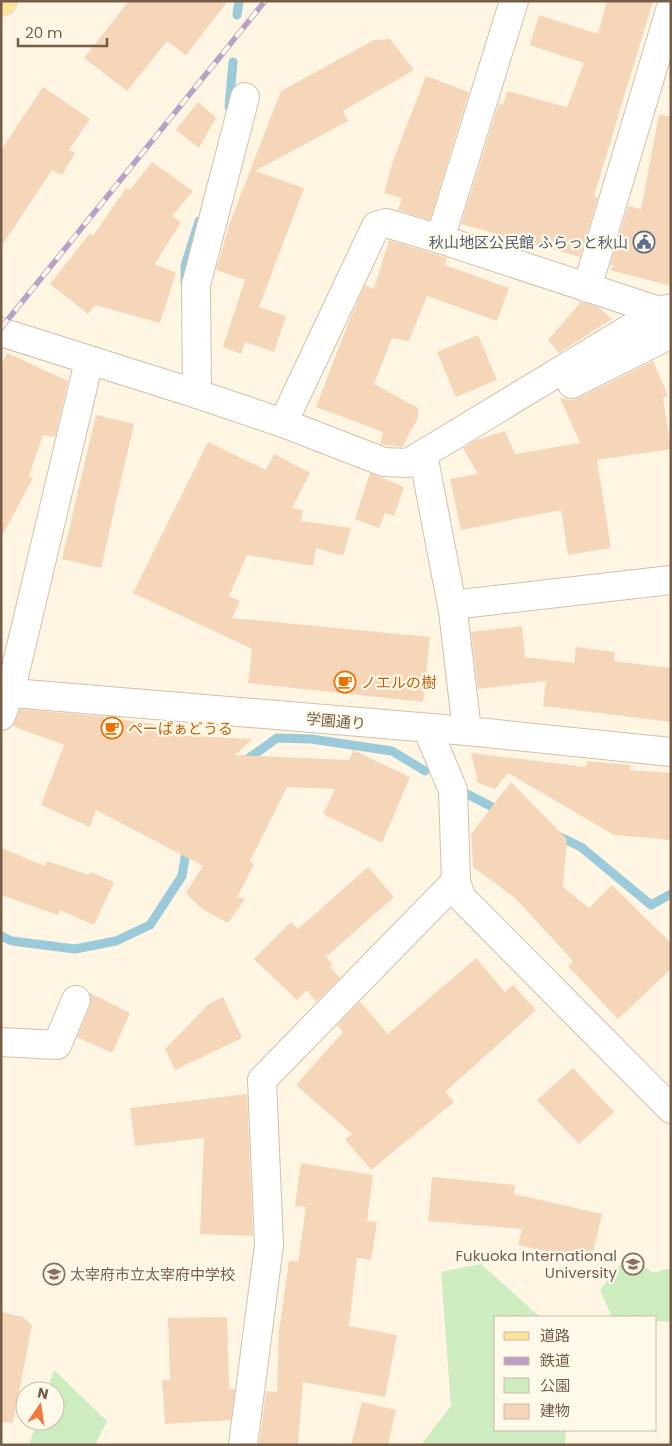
<svg xmlns="http://www.w3.org/2000/svg" width="672" height="1446" font-family="Poppins,'Noto Sans JP',sans-serif">
	<style>
		.green { fill: #cdecbf }
		.lines { fill: none; stroke-linecap: round; stroke-linejoin: round }
		.stream { stroke: #9bcada; stroke-width: 9 }
		.building { fill: #f5d6b8 }
		.minor-casing { stroke: #d1c0ab; stroke-width: 30 }
		.major-casing { stroke: #e1dbd7; stroke-width: 30 }
		.minor { stroke: #fff; stroke-width: 28 }
		.major { stroke: #ffe397; stroke-width: 28 }
		.rail-casing { stroke: #b9a0c7; stroke-width: 5.5 }
		.rail { stroke: #fff9e9; stroke-width: 4; stroke-dasharray: 11; stroke-linecap: butt }
		.labels { text-anchor: middle; dominant-baseline: central; stroke-width: 4.5; stroke-linejoin: round; paint-order: stroke }
		.service-label { font-size: 15px; fill: #4e5e75; stroke: #fff9e9; text-anchor: end }
		.food-label { font-size: 15px; fill: #c56008; stroke: #fff9e9; text-anchor: start }
		.street-label { font-size: 15px; fill: #765d47; stroke: #fff9e9 }
		.education-label { font-size: 15px; fill: #785e54; stroke: #fff9e9; text-anchor: end }
	</style>
	<rect width="100%" height="100%" fill="#fef6e2"/>
	<g class="green">
		<polygon points="629,1254 653,1273 671,1268 671,1322 656,1321 656,1317 612,1317 600,1290"/>
		<polygon points="481,1264 540,1317 496,1317 496,1430 566,1430 565,1445 421,1445 451,1406 441,1272"/>
		<polygon points="54,1370 107,1421 95,1445 29,1445 37,1421 55,1421 55,1391 47,1391"/>
	</g>
	<g class="lines">
		<g class="stream">
			<polyline points="237,15 239,1"/>
			<polyline points="229,107 233,62"/>
			<polyline points="185,283 185,266 199,221"/>
			<polyline points="242,763 277,738 311,739 392,751 425,771"/>
			<polyline points="467,794 502,812"/>
			<polyline points="558,836 581,847 651,905 671,894"/>
			<polyline points="1,936 12,941 75,949 116,941 150,925 182,876 187,846"/>
		</g>
	</g>
	<g class="building">
		<polygon points="129,1 228,1 186,55 167,41 127,91 84,58"/>
		<polygon points="607,1 653,1 594,196 598,197 580,257 461,224 499,103 503,105 507,91 567,107 584,63 530,45 539,15 598,34"/>
		<polygon points="390,39 414,70 343,111 348,121 255,171 304,188 259,307 286,316 274,352 245,342 241,354 223,347 245,280 216,270 229,225 281,91 374,40"/>
		<polygon points="426,76 469,92 430,220 398,210 402,198 384,193 393,161"/>
		<polygon points="43,87 90,119 69,150 75,153 62,175 52,170 1,247 1,150"/>
		<polygon points="198,102 216,118 199,148 176,130"/>
		<polygon points="659,115 671,116 671,286 610,270 614,265 610,265 628,206 641,209"/>
		<polygon points="152,162 193,191 172,216 181,222 155,264 176,273 160,323 95,305 88,314 50,284 90,233 93,236 126,188 130,190"/>
		<polygon points="389,240 447,258 445,265 509,288 497,321 427,296 409,341 392,338 374,384 418,408 418,418 402,447 380,444 383,432 316,407 349,321 365,285 374,289"/>
		<polygon points="581,302 598,307 612,319 559,353 548,340"/>
		<polygon points="478,335 497,380 456,397 437,352"/>
		<polygon points="7,353 68,381 55,437 43,435 29,476 33,478 1,538 1,366"/>
		<polygon points="653,361 668,396 663,398 671,449 597,460 611,548 568,555 561,510 461,530 450,479 478,474 463,448 476,440 505,431 515,454 580,443 560,398 572,400 579,398"/>
		<polygon points="96,415 134,424 101,568 62,559"/>
		<polygon points="208,442 266,470 274,454 310,473 292,508 303,510 301,521 351,528 343,556 316,548 313,566 247,555 229,596 240,601 232,618 430,637 423,702 248,683 252,649 133,593"/>
		<polygon points="370,473 404,487 394,516 385,513 379,528 355,519"/>
		<polygon points="522,626 525,657 574,663 576,647 615,652 614,661 671,668 671,722 543,706 546,681 478,689 471,632"/>
		<polygon points="20,709 98,716 173,727 172,735 252,739 235,755 349,760 353,750 410,777 382,843 323,814 335,789 287,787 250,861 254,864 237,897 245,899 228,923 202,909 186,893 203,866 96,810 90,827 41,805 64,745 13,726"/>
		<polygon points="471,753 586,767 587,761 631,765 630,770 671,773 671,840 614,835 508,773 495,789 478,783"/>
		<polygon points="511,782 567,839 563,887 589,908 612,885 671,943 671,969 618,1019 568,966 573,961 515,898 473,867 471,834"/>
		<polygon points="1,848 45,866 47,861 89,875 91,872 114,882 94,925 60,910 58,915 1,895"/>
		<polygon points="368,867 394,897 326,957 333,964 330,967 340,978 316,1002 307,990 297,1000 254,959 291,922 298,929"/>
		<polygon points="476,958 505,992 513,985 536,1010 445,1092 454,1102 371,1170 345,1139 352,1134 296,1085 343,1032 337,1025 360,1002 388,1034"/>
		<polygon points="90,993 130,1013 112,1053 77,1037 90,1006"/>
		<polygon points="223,997 242,1038 175,1070 165,1049 209,1004"/>
		<polygon points="573,1068 614,1112 579,1144 537,1100"/>
		<polygon points="247,1094 253,1236 200,1234 204,1138 135,1146 130,1108"/>
		<polygon points="301,1163 373,1175 367,1221 377,1222 371,1260 357,1258 349,1326 397,1335 385,1397 303,1382 298,1445 259,1445 266,1391 277,1392 279,1332 289,1261 298,1262 306,1207 295,1206"/>
		<polygon points="432,1177 515,1185 514,1194 602,1214 591,1262 518,1245 522,1229 428,1221"/>
		<polygon points="1,1312 23,1317 32,1325 13,1423 1,1422"/>
		<polygon points="227,1317 229,1389 235,1389 231,1420 165,1424 162,1380 170,1380 168,1318"/>
		<polygon points="362,1402 396,1410 388,1445 351,1445"/>
	</g>
	<g class="lines">
		<g class="minor-casing">
			<g id="minor">
				<polyline points="440,239 514,1"/>
				<polyline points="587,288 671,7"/>
				<polyline points="1,332 197,394 283,423 384,462 408,463 423,454"/>
				<polyline points="572,384 671,334"/>
				<polyline points="197,394 196,285 245,97"/>
				<polyline points="283,423 376,226 386,223 440,239 659,311"/>
				<polyline points="452,605 671,580"/>
				<polyline points="1,692 467,731 671,752"/>
				<polyline points="1,716 10,693 89,361"/>
				<polyline points="427,728 453,790 456,881 461,897 671,1109"/>
				<polyline points="467,731 453,611 423,454 659,311 671,308"/>
				<polyline points="1,1042 57,1045 76,1000"/>
				<polyline points="243,1445 269,1245 262,1080 456,881"/>
			</g>
		</g>
		<g class="major-casing">
			<polyline id="major" points="1,2 3,1"/>
		</g>
		<use href="#minor" class="minor"/>
		<use href="#major" class="major"/>
		<g class="rail-casing">
			<polyline id="rail" points="1,328 265,1"/>
		</g>
		<use href="#rail" class="rail"/>
	</g>
	<defs>
		<g id="civic-ring" transform="scale(1.125)"><circle r="9.5" fill="#fff9e9" stroke="#5c6f8a" stroke-width="1.5"/><path d="M-.6-6.5H3V-4.5H.6V-3L4-1V1h2V6H-6V1h2V-1L-.6-3ZM-1.2 2.5V6h2.4V2.5Z" fill="#5c6f8a"/></g>
		<g id="cafe-ring" transform="scale(1.125)"><circle r="9.5" fill="#fff9e9" stroke="#e8710a" stroke-width="1.5"/><path d="M-5.5-4.5H6V0H3Q3 3.5 0 3.5H-2.5Q-5.5 3.5-5.5 0ZM3-3.2v2h1.7v-2ZM-6 4.5H4V6H-6Z" fill="#e8710a"/></g>
		<g id="university-ring" transform="scale(1.125)"><circle r="9.5" fill="#fff9e9" stroke="#8d6e63" stroke-width="1.5"/><path d="M0-5L7-2L0 1L-7-2ZM-4 1L0 2.5L4 1V4Q0 6-4 4Z" fill="#8d6e63"/></g>
		<g id="school-ring" transform="scale(1.125)"><circle r="9.5" fill="#fff9e9" stroke="#8d6e63" stroke-width="1.5"/><path d="M0-5L7-2L0 1L-7-2ZM-4 1L0 2.5L4 1V4Q0 6-4 4Z" fill="#8d6e63"/></g>
	</defs>
	<g fill-rule="evenodd">
		<use href="#civic-ring" x="644" y="242"/>
		<use href="#cafe-ring" x="345" y="682"/>
		<use href="#cafe-ring" x="112" y="728"/>
		<use href="#university-ring" x="633" y="1264"/>
		<use href="#school-ring" x="54" y="1274"/>
	</g>
	<g class="labels">
		<g class="service-label">
			<text x="628" y="242">秋山地区公民館 ふらっと秋山</text>
		</g>
		<g class="food-label">
			<text x="361" y="682">ノエルの樹</text>
			<text x="128" y="728">ぺーぱぁどうる</text>
		</g>
		<g class="street-label">
			<text transform="translate(336 721) rotate(5)">学園通り</text>
		</g>
		<g class="education-label">
			<text x="617" y="1255">Fukuoka International<tspan x="617" dy="17">University</tspan></text>
			<text x="70" y="1274" text-anchor="start">太宰府市立太宰府中学校</text>
		</g>
	</g>
	<rect width="672" height="1446" fill="none" stroke="#765d47" stroke-width="5"/>
	<rect x="494" y="1316" width="162" height="115" fill="#fff9e9" stroke="#c8bba8"/>
	<rect x="504" y="1332" width="25" height="8" fill="#ffe397" stroke="#c8bba8"/>
	<text x="540" y="1341" font-size="15" fill="#765d47">道路</text>
	<rect x="504" y="1357" width="25" height="8" fill="#b9a0c7" stroke="#c8bba8"/>
	<text x="540" y="1366" font-size="15" fill="#765d47">鉄道</text>
	<rect x="504" y="1378" width="25" height="15" fill="#cdecbf" stroke="#c8bba8"/>
	<text x="540" y="1391" font-size="15" fill="#765d47">公園</text>
	<rect x="504" y="1404" width="25" height="15" fill="#f5d6b8" stroke="#c8bba8"/>
	<text x="540" y="1416" font-size="15" fill="#765d47">建物</text>
	<g transform="translate(40 1406) rotate(13)"><circle r="24" fill="#fff9e9" stroke="#c8bba8"/>
	<path d="M0-4L9 19L0 12L-9 19Z" fill="#ef793f"/>
	<text y="-8" font-size="14" font-weight="bold" text-anchor="middle" fill="#765d47">N</text>
	</g>
	<path d="M18 38v8h89v-8" fill="none" stroke="#765d47" stroke-width="2.5"/>
	<text x="25" y="38" font-size="15" fill="#765d47" stroke="#fff9e9" stroke-width="4" paint-order="stroke">20 m</text>
</svg>
